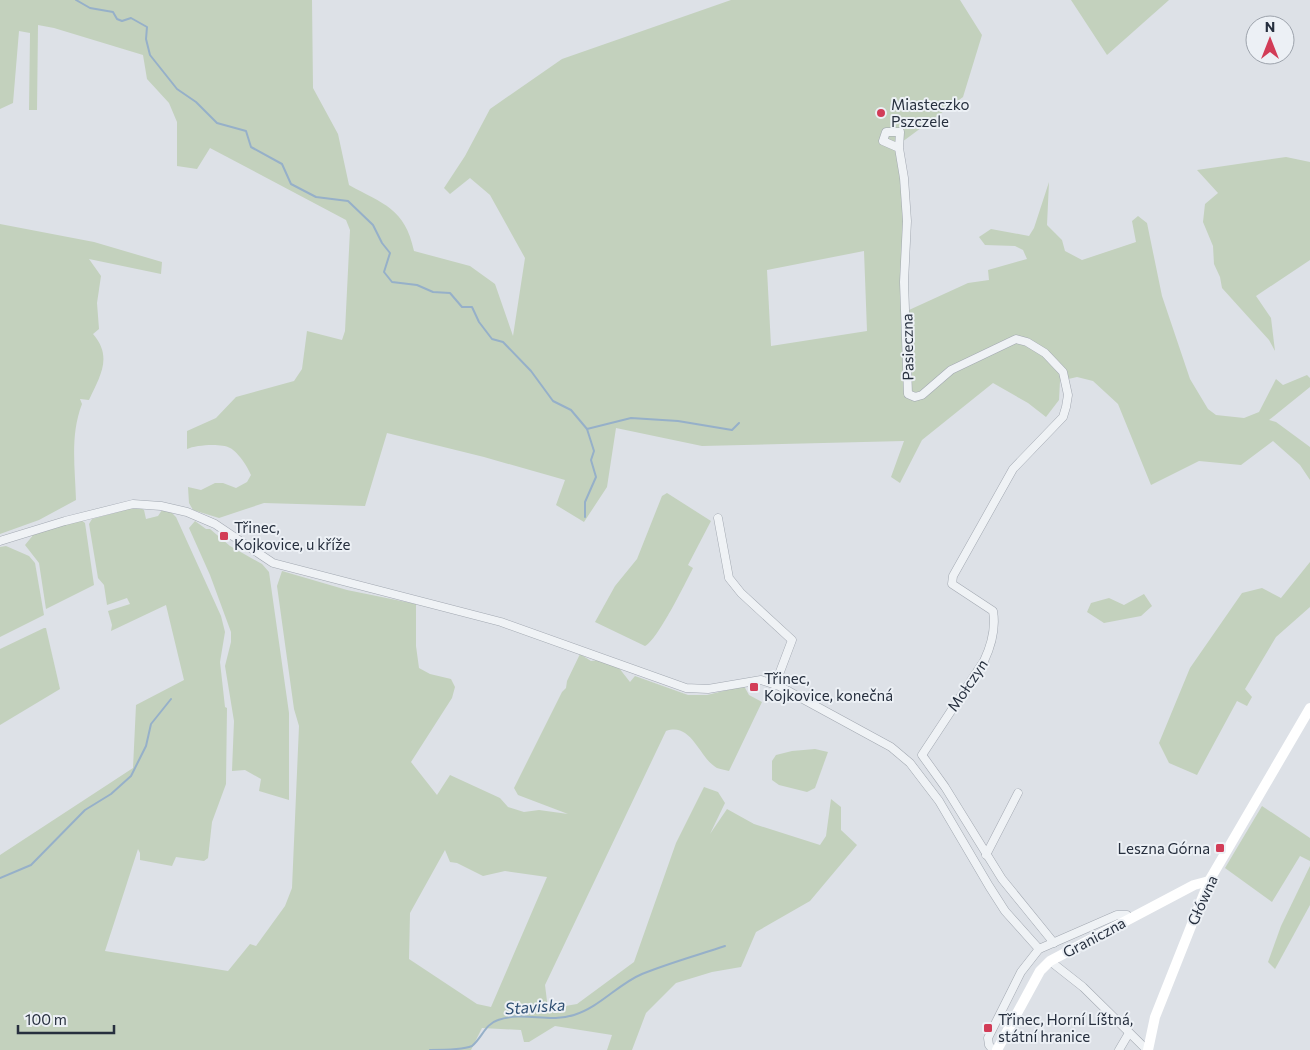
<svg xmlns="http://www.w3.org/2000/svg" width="1310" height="1050" font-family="Commissioner,sans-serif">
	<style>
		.green { fill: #c3d1bd; fill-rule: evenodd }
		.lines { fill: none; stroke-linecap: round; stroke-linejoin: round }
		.stream { stroke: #96b0c9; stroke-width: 2 }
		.street-casing { stroke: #a2a8b1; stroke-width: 9 }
		.street { stroke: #eff2f5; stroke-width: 8 }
		.secondary { stroke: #fff; stroke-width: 10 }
		.poi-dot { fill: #d23c57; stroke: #ecf0f5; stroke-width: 2 }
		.labels { text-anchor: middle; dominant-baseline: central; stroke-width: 4; stroke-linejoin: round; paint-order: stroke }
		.poi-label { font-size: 15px; fill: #262f3e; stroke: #ecf0f5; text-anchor: start }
		.street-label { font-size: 15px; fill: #262f3e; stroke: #ecf0f5 }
		.water-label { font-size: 16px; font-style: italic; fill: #2f4f73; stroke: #ecf0f5 }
	</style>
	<rect width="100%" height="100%" fill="#dde1e7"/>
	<g class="green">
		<path d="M0,0h312l1,88 25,46 11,51c34,19 56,23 65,66l56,15 25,18 18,52 12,-78 -35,-63 -20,-17 -20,16 -6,-6 21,-32 25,-47 72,-50 169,-59h229l22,35 -19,62 -61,45 7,168 59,-27 21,-3 -1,-10 39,-11 -4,-9 -8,-4 -30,-1 -6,-8 12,-8 38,7 5,-8 15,-46 -2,43 15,15 3,11 17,9 54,-18 -4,-21 6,-5 9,7 15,73 28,83 18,30 8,6 28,3 15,-6 17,-33 7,6 24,-10 3,3v9l-41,33 7,2 34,25v33l-10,-15 -27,-24 -32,24 -42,-4 -48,24 -33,-81 -25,-23 -16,-4 -17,4 -1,19 -13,17 -18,-14 -35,-20 -71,57 -22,43 -9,-6 13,-36 -202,5 -86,-18 -9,59 -23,35 -28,-17 9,-25 -81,-23 -97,-24 -22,73 -101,-3 -45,15 -26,-8 -4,-7 -1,-16 13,3 14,-7h8l13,5 11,-6 4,-7c-3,-8 -13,-23 -21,-27 -9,-5 -34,-3 -43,1v-18l29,-13 20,-21 58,-16 8,-12 5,-38 35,9 3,-9 5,-101 -4,-10 -136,-72 -13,21 -20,-3v-44l-8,-19 -22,-24 -4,-24 -89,-27 -16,-3 -1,85h-8l1,-77 -11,-2 -6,72 -13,6zM864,251l3,80 -96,15 -4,-76z"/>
		<polygon points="1071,0 1169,0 1107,55"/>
		<polygon points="1286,157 1310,162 1310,260 1256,296 1271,318 1275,351 1269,340 1222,288 1220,277 1214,264 1213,246 1203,222 1205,204 1218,193 1197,170"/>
		<path d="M0,224l94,18 68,20 -1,12 -72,-15 12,17 -4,27 2,26 -6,5c20,23 7,42 -4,66l-9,-1 2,5c-12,31 -7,63 -6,96l-37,20 -39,14z"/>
		<path d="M667,493l44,28 -23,44 5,3c-7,14 -36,73 -48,78l-50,-24 20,-36 22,-27 25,-63z"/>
		<path d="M140,508l4,2 2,9 12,-3 4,-6 9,2 5,5 45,99 4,16 -5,30 5,45 2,1 -1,76 -14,38 -4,36 -4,3 -28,-4 -4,9 -32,-6v-7l-2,-4 -33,102 123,20 22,-27 6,2 29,-40 7,-18 7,-162 -5,-17 -17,-123 5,-15 65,19 69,14v42l3,22 11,6 21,5 4,8 -3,11 -41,64 26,33 13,-20 50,23 8,9 16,5 15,-2 29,4 -50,-19 -4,-7 48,-96 4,-4 1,-7 13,-27 11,7 8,-1 20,8 11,14 5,-6 53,19h19l37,-9 5,9 13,7 -33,69c-4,-1 -9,-2 -12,-3 -18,-10 -25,-46 -51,-37l-121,254 3,24 29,-5 57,-42 42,-119 28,-56 14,5 7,11 -15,31 17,-25 27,15 66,21 6,-9 5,-37 10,8v23l16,15 -47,56 -54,31 -15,35 -29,5 -36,11 -30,30 -14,37h-25l5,-15 -57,-9 -26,16h-5l-3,-12 -39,-2 -11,22h-471v-195l133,-87 3,-63 48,-25 -18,-75 -55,26 1,-6 -4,-14 22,-7 -3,-6 -20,7 -3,-20 -6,-7 -9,-54 3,-5 37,-10zM445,850l5,12 7,1 26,13 22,-5 42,6 -56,130 -14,-3 -68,-45 1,-46z"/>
		<polygon points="81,520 85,523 94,585 46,609 39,563 25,545 34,534"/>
		<polygon points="195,521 206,529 210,529 230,546 262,564 269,572 289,713 289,800 259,791 261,779 245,770 232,771 234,721 225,666 231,642 231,632 210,575 189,528"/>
		<polygon points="6,546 29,556 35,563 44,615 0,637 0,547"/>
		<polygon points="1310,562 1310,607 1276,637 1245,689 1252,697 1247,706 1237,701 1197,775 1169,763 1159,743 1190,668 1242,593 1262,588 1281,598"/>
		<polygon points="1144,594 1152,606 1141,616 1104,623 1087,612 1091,603 1109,598 1124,605"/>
		<polygon points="44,628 46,628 60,689 0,725 0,649"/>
		<polygon points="815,749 828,752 815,788 807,792 779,785 772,780 772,761 776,755 792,751"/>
		<polygon points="1262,806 1310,838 1310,861 1300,856 1272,902 1225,868"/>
		<polygon points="1310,866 1310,905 1275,969 1268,962 1281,926"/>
	</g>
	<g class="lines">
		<g class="stream">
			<polyline points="76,0 90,8 113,12 117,19 122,21 131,18 147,27 146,39 150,55 177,89 196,102 217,123 246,131 251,147 282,164 291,184 316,197 348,201 373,225 382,243 390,253 384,272 392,282 417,285 433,292 450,293 462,307 472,307 479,322 492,339 503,342 531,371 553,401 571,410 587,429 631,418 678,421 732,430 739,423"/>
			<polyline points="585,517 585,502 596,477 591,460 594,451 587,429"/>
			<polyline points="0,878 31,865 85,810 111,794 131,776 146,746 151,724 171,699"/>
			<path d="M430,1050c11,0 32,0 42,-4 10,-8 13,-22 26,-26 25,-9 51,3 76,-5 26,-8 44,-31 68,-41 27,-11 56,-19 83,-28"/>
		</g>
		<g class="street-casing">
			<g id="street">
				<path d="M899,148l-16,-7 3,-9h14l-1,16 5,30 3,43 -3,61 4,112 7,3 7,-2 29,-25 65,-31 11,3 18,11 18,19 5,23 -2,12 -3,10 -50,52 -60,107 -1,8 41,27c3,17 -2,35 -9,50l-62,94 23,32 57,92 52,64"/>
				<polyline points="718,518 729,578 741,593 792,640 775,685"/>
				<polyline points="0,541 65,521 133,504 161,506 187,512 215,524 273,563 501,622 686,688 708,689 761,680 779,686 891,747 910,763 939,801 989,886 1005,911 1039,949"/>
				<polyline points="986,855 1018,793"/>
				<polyline points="1050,961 1083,987 1147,1050"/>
				<polyline points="993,1050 989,1045 988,1038 1021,972 1039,949 1117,915 1127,915 1130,918"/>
				<polyline points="1119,1050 1129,1033"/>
			</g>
		</g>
		<use href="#street" class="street"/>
		<g class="secondary">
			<polyline points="997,1050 1040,971 1050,961 1194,885 1209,881"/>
			<polyline points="1148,1050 1155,1017 1209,881 1310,708"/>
		</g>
	</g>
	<g class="poi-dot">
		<circle cx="881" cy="113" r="5"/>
		<rect x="219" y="531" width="10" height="10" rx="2.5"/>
		<rect x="749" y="682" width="10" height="10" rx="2.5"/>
		<rect x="1215" y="843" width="10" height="10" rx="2.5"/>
		<rect x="983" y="1023" width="10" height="10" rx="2.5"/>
	</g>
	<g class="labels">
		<g class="poi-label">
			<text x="891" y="104">Miasteczko<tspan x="891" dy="17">Pszczele</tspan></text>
			<text x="234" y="527">Třinec,<tspan x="234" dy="17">Kojkovice, u kříže</tspan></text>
			<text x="764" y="678">Třinec,<tspan x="764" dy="17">Kojkovice, konečná</tspan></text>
			<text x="1210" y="848" text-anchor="end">Leszna Górna</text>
			<text x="998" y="1019">Třinec, Horní Líštná,<tspan x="998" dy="17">státní hranice</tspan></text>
		</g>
		<g class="street-label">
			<text transform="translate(907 347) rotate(-91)">Pasieczna</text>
			<text transform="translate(967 685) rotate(-56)">Mołczyn</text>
			<text transform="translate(1202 900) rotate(-66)">Główna</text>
			<text transform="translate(1094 937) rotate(-28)">Graniczna</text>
		</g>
		<g class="water-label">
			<text transform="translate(535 1006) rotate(-4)">Staviska</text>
		</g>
	</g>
	<g transform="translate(1270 40)"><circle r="24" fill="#ecf0f5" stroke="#9da3ac"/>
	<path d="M0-4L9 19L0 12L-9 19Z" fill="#d23c57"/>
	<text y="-8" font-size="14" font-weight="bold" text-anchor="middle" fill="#262f3e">N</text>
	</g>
	<path d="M18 1025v8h96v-8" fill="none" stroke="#262f3e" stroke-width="2.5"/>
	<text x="25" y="1025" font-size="15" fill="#262f3e" stroke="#ecf0f5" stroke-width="4" paint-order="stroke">100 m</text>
</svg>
